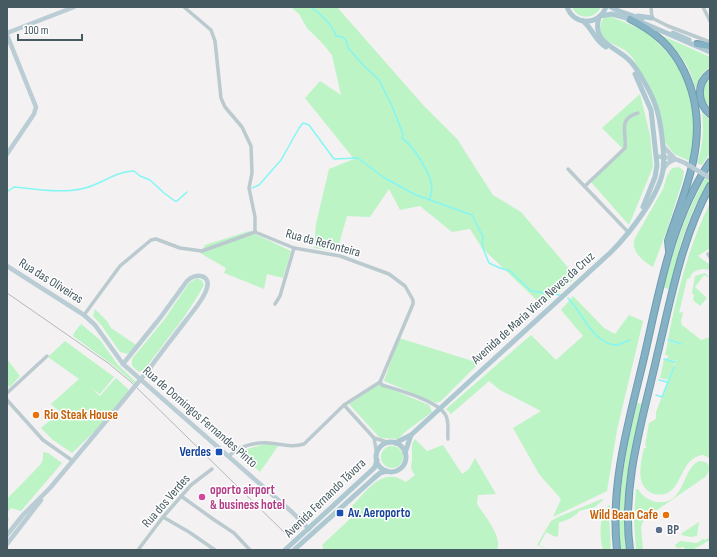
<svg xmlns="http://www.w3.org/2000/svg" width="717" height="557" font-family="'Sofia Sans Condensed',sans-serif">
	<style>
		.green { fill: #bcf4c5 }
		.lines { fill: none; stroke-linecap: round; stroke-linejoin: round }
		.stream { stroke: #84f6f4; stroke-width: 1.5 }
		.motorway-casing { stroke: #6f9cb0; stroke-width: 8 }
		.minor { stroke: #bacacf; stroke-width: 3.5 }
		.secondary { stroke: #bbcdd4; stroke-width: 4.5 }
		.primary { stroke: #aec8d2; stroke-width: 5 }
		.motorway { stroke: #84b1c4; stroke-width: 6 }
		.tram { stroke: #b2b8bc; stroke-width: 1 }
		.secondary-bridge { stroke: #bbcdd4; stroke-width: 4.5 }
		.food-dot { fill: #e8710a; stroke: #fff; stroke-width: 1.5 }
		.transit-dot { fill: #1a4fb4; stroke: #fff; stroke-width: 1.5 }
		.hotel-dot { fill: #d1479c; stroke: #fff; stroke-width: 1.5 }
		.service-dot { fill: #5c6f8a; stroke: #fff; stroke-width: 1.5 }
		.labels { text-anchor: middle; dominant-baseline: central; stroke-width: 3; stroke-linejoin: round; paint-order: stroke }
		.street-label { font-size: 13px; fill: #465a61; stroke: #fff }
		.food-label { font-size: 13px; font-weight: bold; fill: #c56008; stroke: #fff; text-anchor: start }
		.transit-label { font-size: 13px; font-weight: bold; fill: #164399; stroke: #fff; text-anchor: end }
		.hotel-label { font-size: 13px; font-weight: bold; fill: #b23c85; stroke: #fff; text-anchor: start }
		.service-label { font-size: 13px; font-weight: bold; fill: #4e5e75; stroke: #fff; text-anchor: start }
	</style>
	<rect width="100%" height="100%" fill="#f3f1f1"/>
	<g class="green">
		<polygon points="291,7 337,7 424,106 457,139 493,195 521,212 576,277 543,306 482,248 470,229 452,232 420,206 400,210 389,189 370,217 347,216 337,251 314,248 316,224 329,169 354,159 305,98 320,81 341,95 332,55 323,44 307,28 299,14"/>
		<path d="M572,7h29c-7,13 -23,13 -29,0z"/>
		<polygon points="612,16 614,18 646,31 673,58 681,73 688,89 694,118 693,137 690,161 674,154 664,141 659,110 633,58 625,50 605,40 601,33 600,28 602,20 605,17"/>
		<path d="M663,36l47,21v10l-8,7 -7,14c-5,-23 -16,-36 -32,-52z"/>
		<path d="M710,77v31c-10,-11 -10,-20 0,-31z"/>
		<polygon points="640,94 650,135 653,167 629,225 591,182 623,149 602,128"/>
		<path d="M702,112l8,9v32l-8,12 -5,-2c6,-17 7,-33 5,-51z"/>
		<path d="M679,167l5,4 -1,8 -16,51 -14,37c-10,-6 -21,-14 -19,-27l29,-51 4,-13 5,-8z"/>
		<path d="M710,170v9l-17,31 -11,29 -13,50 -5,-1c11,-43 23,-80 46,-118z"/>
		<path d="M710,203v45l-12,8 12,9 -2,5c-6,-3 -17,1 -18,8l-3,1 -8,34 4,-1 -2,10 1,3 19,15 9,-3v121l-7,-3c-23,3 -20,33 -38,39 -5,1 -10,1 -15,-2 -15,-9 -9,-30 -6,-44h2v-2l-1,-1 4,-22 7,-4v-7l20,-51 -10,-2 3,-3 -4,-1 3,-14 9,3 1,-1 -10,-4c9,-46 21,-94 42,-136z"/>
		<polygon points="249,231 291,251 283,278 267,274 264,289 224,273 226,268 200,253 205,245"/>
		<polygon points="705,273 710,278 704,275 695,287 707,298 700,306 693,300 694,295 692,293 695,276"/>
		<path d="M197,278l5,3 2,4c-16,30 -39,56 -59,84l-6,3 -7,-6v-7l32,-39 25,-37z"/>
		<polygon points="573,296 604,328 615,334 629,315 643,321 617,430 607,491 553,517 561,499 539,474 513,428 541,411 500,390 489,381 451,414 446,409 531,335 556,360 583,336 561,310"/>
		<polygon points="95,309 107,321 111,328 136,345 128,354 120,352 102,326 93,316"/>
		<polygon points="81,324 100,340 118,365 136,382 135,384 114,366 73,336 74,333"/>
		<polygon points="399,338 479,363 441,401 436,403 384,381"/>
		<polygon points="65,341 114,377 100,394 91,388 100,396 116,378 129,390 95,431 72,453 53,440 41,428 60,412 51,404 79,379 48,357"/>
		<polygon points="7,359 20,376 10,387 7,384"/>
		<polygon points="664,359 675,362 668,380 660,378"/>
		<polygon points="379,384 429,405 432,412 405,432 398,439 380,438 349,404"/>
		<path d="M637,403l5,1c-12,50 -21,95 -16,146h-5c-6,-50 5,-98 16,-147z"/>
		<path d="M415,439l12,12 16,-6 19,29 7,-5 6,-11 21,36 -18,1 -1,9c7,11 26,33 20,46h-173l-2,-5 29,-27v-9l1,-3c16,-16 30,-40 54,-24l9,-7 -3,-4 -1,-5 1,-5v-17z"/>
		<polygon points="265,444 278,446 260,472 237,452"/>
		<circle cx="392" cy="457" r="11"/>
		<polygon points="43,452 48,453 62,463 21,511 11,508 7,513 9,520 7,523 7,499 41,464 43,459"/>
		<path d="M699,461c11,0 13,8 6,16l-61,42 -3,8 2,23h-7l-2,-30 2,-31h2c4,7 10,11 18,13 30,4 25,-33 43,-41z"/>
		<path d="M602,499l1,1 -8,7 -16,4c-3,5 -14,11 -20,11l-1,14 -3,1 -9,-5 -7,13 10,5 -12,-5 14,-24 7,-4z"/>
		<path d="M609,505h1l-1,10 2,35h-8c-4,-15 -4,-33 6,-45z"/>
		<polygon points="699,522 697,536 691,537 681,535 682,533"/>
		<polygon points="710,537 710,540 692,550 687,550 683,547 677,548 675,545 680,541 697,543 703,539 705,540"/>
	</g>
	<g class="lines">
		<g class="stream">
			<path d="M311,7c9,7 23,19 25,29l7,1 4,5 1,6 17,19 14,13 13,26 11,28 -1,4c11,7 29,36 30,49 0,4 -2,9 -2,13"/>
			<polyline points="252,188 259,185 281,160 299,128 303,123 309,125 334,159 358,158 383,177 416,195 472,215 483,237 482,246 489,263 500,268 510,271 531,291 560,295"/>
			<path d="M7,192l7,-5c23,2 49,7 71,1 17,-4 31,-17 49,-17l6,5 10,4 14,13 11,8h2l10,-9"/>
			<path d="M568,298c14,14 25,46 48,47 4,0 10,-4 14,-5"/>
			<polyline points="668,340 681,344"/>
			<polyline points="664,359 675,362"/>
			<polyline points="659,380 667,382"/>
			<polyline points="656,395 662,397 674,367"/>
		</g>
		<g class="motorway-casing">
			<g id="motorway">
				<path d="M630,19c24,12 42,27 54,52 29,60 3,112 -16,170l1,9"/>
				<polyline points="697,44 710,46"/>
				<path d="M710,73c-14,10 -13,30 0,41"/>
				<path d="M617,550c-7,-64 11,-126 26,-188 16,-68 27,-141 67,-200"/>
				<path d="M630,550c-9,-65 13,-131 27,-194 14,-57 24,-117 53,-170"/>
			</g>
		</g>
		<g class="minor">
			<polyline points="184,7 211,30 215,41 221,98 225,107 242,127 251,146 252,173 249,188 255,217 255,232"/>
			<polyline points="651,7 652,18 668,26 710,42"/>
			<polyline points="703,7 710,21"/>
			<polyline points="568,169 629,233"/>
			<path d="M585,186l40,-38c2,-16 -8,-29 13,-35"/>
			<polyline points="255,232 294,248 340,256 389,274 405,286 413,300 413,304 380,382"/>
			<polyline points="708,254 710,257"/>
			<polyline points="275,304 280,296 294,248"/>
			<polyline points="84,315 120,266 151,240 156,239 180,248 202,251 255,232"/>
			<path d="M380,382l2,3c16,5 54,15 63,29 5,7 2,18 3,25"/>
			<polyline points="7,393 47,356"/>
			<polyline points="7,400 43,440 73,461"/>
			<polyline points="344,405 374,438 390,443"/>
			<polyline points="374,438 377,455"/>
			<path d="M229,456c9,-10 27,-14 40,-13 12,1 23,5 35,1l40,-39 36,-23"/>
			<polyline points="181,496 213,519 234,533 250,550"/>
			<polyline points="163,517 189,532 215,550"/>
			<polyline points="138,550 163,517 191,485 212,469"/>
		</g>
		<g class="secondary">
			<polyline points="7,33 74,7"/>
			<polyline points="7,35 36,107 34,114 7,154"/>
			<polyline points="663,146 674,158"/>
			<path d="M656,157c10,-1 20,2 29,6"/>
			<polyline points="663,169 668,163 675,159"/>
			<polyline points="7,266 84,315 95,325 123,364 292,512 309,529"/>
			<path d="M123,364l37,-46 27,-37c9,-9 24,-6 20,7 -3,11 -13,22 -20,31 -12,16 -25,32 -37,49"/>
			<polyline points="7,535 23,515 50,488 122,402"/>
			<polyline points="7,544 41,500"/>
		</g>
		<g class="primary">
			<path d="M567,7c7,19 32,19 39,0"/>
			<polyline points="611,7 619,11 642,19"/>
			<polyline points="600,16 612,14 641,22 710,52"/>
			<polyline points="638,16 652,18"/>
			<path d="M583,21c10,8 12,20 23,26"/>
			<polyline points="673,33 689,40"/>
			<polyline points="635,74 651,110 657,165 655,177 643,207"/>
			<circle cx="391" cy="457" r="15"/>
			<path d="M395,443l16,-8 200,-183c18,-18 48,-56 52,-82 2,-15 -2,-51 -8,-66 -4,-11 -16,-33 -24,-42 -13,-15 -40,-18 -32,-45"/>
			<polyline points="405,453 411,435"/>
			<polyline points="285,550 372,470 375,467 377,460"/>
			<polyline points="294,550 373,479 380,473 387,471"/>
		</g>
		<use href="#motorway" class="motorway"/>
		<polyline class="tram" points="7,293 108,363 131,382 291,539"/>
		<g class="secondary-bridge">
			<polyline points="685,163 710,178"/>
			<polyline points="122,402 150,368"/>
		</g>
	</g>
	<g class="food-dot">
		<circle cx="36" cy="415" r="4"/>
		<circle cx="666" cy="515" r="4"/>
	</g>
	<g class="transit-dot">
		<rect x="215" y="448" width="8" height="8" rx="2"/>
		<rect x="336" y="509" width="8" height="8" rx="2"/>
	</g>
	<circle class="hotel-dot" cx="202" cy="497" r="4"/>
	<circle class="service-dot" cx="659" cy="530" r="4"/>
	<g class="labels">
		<g class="street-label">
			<text transform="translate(323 243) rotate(15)">Rua da Refonteira</text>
			<text transform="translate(51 281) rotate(32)">Rua das Oliveiras</text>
			<text transform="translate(533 308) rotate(-42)">Avenida de Maria Viera Neves da Cruz</text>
			<text transform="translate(200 417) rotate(41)">Rua de Domingos Fernandes Pinto</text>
			<text transform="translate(325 498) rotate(-44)">Avenida Fernando Távora</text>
			<text transform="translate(166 501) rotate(-49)">Rua dos Verdes</text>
		</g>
		<g class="food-label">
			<text x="44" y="415">Rio Steak House</text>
			<text x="658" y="515" text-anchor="end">Wild Bean Cafe</text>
		</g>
		<g class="transit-label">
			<text x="211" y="452">Verdes</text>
			<text x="348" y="513" text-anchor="start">Av. Aeroporto</text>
		</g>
		<g class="hotel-label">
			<text x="210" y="490">oporto airport<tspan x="210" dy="15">&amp; business hotel</tspan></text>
		</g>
		<g class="service-label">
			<text x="667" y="530">BP</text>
		</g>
	</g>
	<rect width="717" height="557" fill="none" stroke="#465a61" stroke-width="16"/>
	<path d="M18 34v6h64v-6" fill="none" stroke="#465a61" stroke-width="2"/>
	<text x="24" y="34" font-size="12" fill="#465a61" stroke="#ffffff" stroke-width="3" paint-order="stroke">100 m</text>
</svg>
